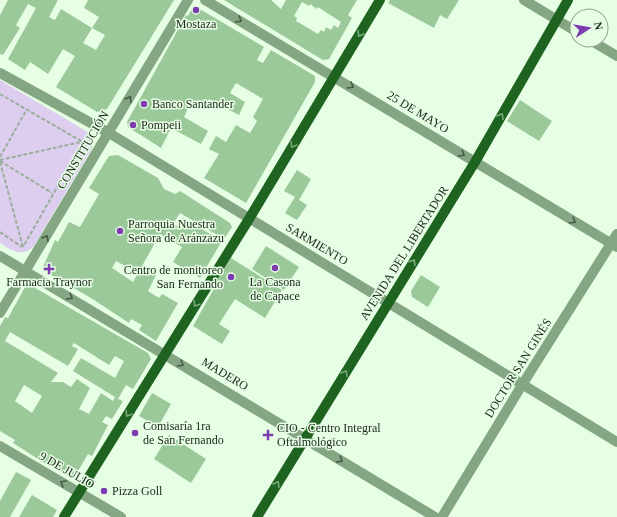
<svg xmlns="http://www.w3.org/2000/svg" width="617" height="517" font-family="'Times New Roman',serif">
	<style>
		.green { fill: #ddcdef }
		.building { fill: #9cc99a; fill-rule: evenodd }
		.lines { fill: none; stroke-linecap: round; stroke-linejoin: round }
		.path { stroke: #9cae9b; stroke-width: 2; stroke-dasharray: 4 2; stroke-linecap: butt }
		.minor { stroke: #84a683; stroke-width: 10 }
		.major { stroke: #1f6321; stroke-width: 10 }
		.oneway { stroke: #465945 }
		.oneway2 { stroke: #79a979 }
		.poi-dot { fill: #7c3cb0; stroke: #e6fee4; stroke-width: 1.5 }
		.labels { text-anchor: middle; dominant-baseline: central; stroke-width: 3; stroke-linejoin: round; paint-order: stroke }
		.poi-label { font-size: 12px; fill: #1d251c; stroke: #e6fee4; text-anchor: start }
		.street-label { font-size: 12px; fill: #1d251c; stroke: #e6fee4 }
	</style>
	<rect width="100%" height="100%" fill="#e6fee4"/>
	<path class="green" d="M0,80l86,51c7,6 8,10 5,19l-57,96c-11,12 -22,5 -34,-3z"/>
	<g class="building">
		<path d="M8,0h50l-9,17 6,3 6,-11 31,19 7,-11 -15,-9 4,-8h86l-67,109 -10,3 -41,-25 19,-31 -12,-7 -15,25 -18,-12 -5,8 -17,-11 28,-51 -8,-4 -12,21 4,3 -17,27 -3,-1v-39zM92,28l13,7 -9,15 -13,-7z"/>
		<path d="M224,0h47l10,9 5,-9h71l-9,15 4,3 -23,41 -6,1zM302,2l7,4 1,-2 7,5 1,-2 23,15 -3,6 -4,-3 -3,5 -5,-3 -2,5 -3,-2 -3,4 -22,-13 1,-3 -3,-2z"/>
		<polygon points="390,0 459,0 447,19 440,15 434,28 388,3"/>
		<polygon points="198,8 264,47 257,60 263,63 271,50 315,76 315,82 246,203 204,178 219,154 209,149 216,136 226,142 236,125 250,133 257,121 253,117 263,99 236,83 230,93 245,102 239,115 209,99 204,109 191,101 184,117 208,131 201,144 171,128 161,148 128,127 127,122 186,15 188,16 192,9"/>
		<polygon points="520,100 552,121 539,141 507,121"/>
		<path d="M118,155l40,23 6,11 11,5 5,-3 50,32 2,4 -8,12 -44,-26 -7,11 4,2 6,-8 39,23 -22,37 -27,-16 9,-15 -22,-13 -18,32 14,9 -8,16 11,7 3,-4 16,9 -22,38 -17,-11 3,-5 -11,-6 -2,4 -38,-25 -47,-27 -1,-4 12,-27 3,2 11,-20 11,5 19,-33 -10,-6 20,-32zM116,261l22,12 -5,9 -21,-14z"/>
		<polygon points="297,170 311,179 299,200 307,205 297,220 285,213 295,197 284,191"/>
		<polygon points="266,246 299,267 284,290 252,269"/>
		<polygon points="231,258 282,290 265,318 235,299 219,324 230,331 222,344 193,326 215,287 213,286"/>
		<polygon points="421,275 440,287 428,307 412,297 411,291"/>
		<path d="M30,285l118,68 3,6 -18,30 -7,-4 -8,14 5,2 -11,18 -6,-3 -4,6 6,3 -16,31 -4,-2 -13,22 -4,1 -30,-16 -28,-18 2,-3 -15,-9v-105l5,-9 3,1 17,-31zM10,332l58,34 10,-17 -6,-3 2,-3 35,22 6,-9 9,5 -9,17 -34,-20 -8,13 42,26 -2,4 -12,-8 -12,21 -10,-5 11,-21 -13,-9 -6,8 -8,-5h-12l7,-9 -53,-32zM24,385l18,11 -10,17 -17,-12z"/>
		<polygon points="152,393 171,404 158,427 139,416"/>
		<polygon points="169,435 206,459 191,483 154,459"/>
		<polygon points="16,472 31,480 10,517 0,517 0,501"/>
		<polygon points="32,495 57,510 53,517 19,517"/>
	</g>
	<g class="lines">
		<g class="path">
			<polyline points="0,94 83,142 23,247"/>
			<polyline points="0,157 27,109"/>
			<polyline points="0,160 81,142"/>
			<polyline points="0,161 52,193"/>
			<polyline points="0,162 23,247"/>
			<polyline points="0,232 22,247"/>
		</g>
		<g class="minor">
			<polyline points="205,0 617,247"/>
			<polyline points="524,0 577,32"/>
			<polyline points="590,40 617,56"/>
			<polyline points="0,73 109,133 617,442"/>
			<polyline points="0,256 435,517"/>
			<polyline points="0,313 188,0"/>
			<polyline points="0,446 121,517"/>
			<polyline points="442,517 522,385 617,234"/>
		</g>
		<g class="major">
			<polyline points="64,517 249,219 380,0"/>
			<polyline points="257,517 475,162 568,0"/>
		</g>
	</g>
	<defs><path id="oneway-chevron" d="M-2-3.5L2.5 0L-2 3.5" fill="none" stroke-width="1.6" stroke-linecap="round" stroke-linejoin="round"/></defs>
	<g class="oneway">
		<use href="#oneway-chevron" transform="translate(239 20) rotate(31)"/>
		<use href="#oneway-chevron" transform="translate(351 86) rotate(31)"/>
		<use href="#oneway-chevron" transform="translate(129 99) rotate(-59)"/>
		<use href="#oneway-chevron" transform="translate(462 154) rotate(31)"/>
		<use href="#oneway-chevron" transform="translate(573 221) rotate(31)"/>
		<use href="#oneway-chevron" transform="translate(46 238) rotate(-59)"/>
		<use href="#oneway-chevron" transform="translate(70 297) rotate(31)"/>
		<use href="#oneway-chevron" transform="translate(181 364) rotate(31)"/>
		<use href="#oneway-chevron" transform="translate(340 460) rotate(31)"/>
		<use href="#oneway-chevron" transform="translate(63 483) rotate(-150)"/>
	</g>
	<g class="oneway2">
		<use href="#oneway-chevron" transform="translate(360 34) rotate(121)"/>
		<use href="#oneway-chevron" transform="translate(501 116) rotate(-60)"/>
		<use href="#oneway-chevron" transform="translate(293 145) rotate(121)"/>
		<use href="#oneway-chevron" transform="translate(413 262) rotate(-58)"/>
		<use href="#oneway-chevron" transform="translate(196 304) rotate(122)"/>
		<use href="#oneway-chevron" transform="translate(345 373) rotate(-59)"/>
		<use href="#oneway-chevron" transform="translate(128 414) rotate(122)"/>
		<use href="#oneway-chevron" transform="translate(277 484) rotate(-59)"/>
	</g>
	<g class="poi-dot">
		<circle cx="196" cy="10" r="4"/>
		<circle cx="144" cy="104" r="4"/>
		<circle cx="133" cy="125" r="4"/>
		<circle cx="120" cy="231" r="4"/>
		<circle cx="275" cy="268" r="4"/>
		<path d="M47 263h4v4h4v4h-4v4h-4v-4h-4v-4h4z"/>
		<circle cx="231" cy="277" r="4"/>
		<circle cx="135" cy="433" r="4"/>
		<path d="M266 429h4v4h4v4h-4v4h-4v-4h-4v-4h4z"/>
		<circle cx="104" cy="491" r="4"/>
	</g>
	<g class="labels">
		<g class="poi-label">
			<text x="196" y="24" text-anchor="middle">Mostaza</text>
			<text x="152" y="104">Banco Santander</text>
			<text x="141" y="125">Pompeii</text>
			<text x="128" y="224">Parroquia Nuestra<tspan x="128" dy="14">Señora de Aránzazu</tspan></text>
			<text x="223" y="270" text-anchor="end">Centro de monitoreo<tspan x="223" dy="14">San Fernando</tspan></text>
			<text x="49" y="282" text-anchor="middle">Farmacia Traynor</text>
			<text x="275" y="282" text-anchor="middle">La Casona<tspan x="275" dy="14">de Capace</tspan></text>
			<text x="143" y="426">Comisaría 1ra<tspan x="143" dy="14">de San Fernando</tspan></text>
			<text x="277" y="428">CIO - Centro Integral<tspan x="277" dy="14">Oftalmológico</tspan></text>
			<text x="112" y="491">Pizza Goll</text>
		</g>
		<g class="street-label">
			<text transform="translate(418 112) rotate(31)">25 DE MAYO</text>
			<text transform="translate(83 150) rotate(-59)">CONSTITUCIÓN</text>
			<text transform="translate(317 244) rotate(31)">SARMIENTO</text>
			<text transform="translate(404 253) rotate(-58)">AVENIDA DEL LIBERTADOR</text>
			<text transform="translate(518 368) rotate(-58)">DOCTOR SAN GINÉS</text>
			<text transform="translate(225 374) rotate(31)">MADERO</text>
			<text transform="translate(67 470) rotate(30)">9 DE JULIO</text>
		</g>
	</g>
	<g transform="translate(589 28) rotate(78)"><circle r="19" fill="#e6fee4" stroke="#96a794"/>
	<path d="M0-3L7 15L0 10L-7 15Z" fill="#7c3cb0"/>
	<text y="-6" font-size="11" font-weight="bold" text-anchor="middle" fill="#1d251c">N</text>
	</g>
</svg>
